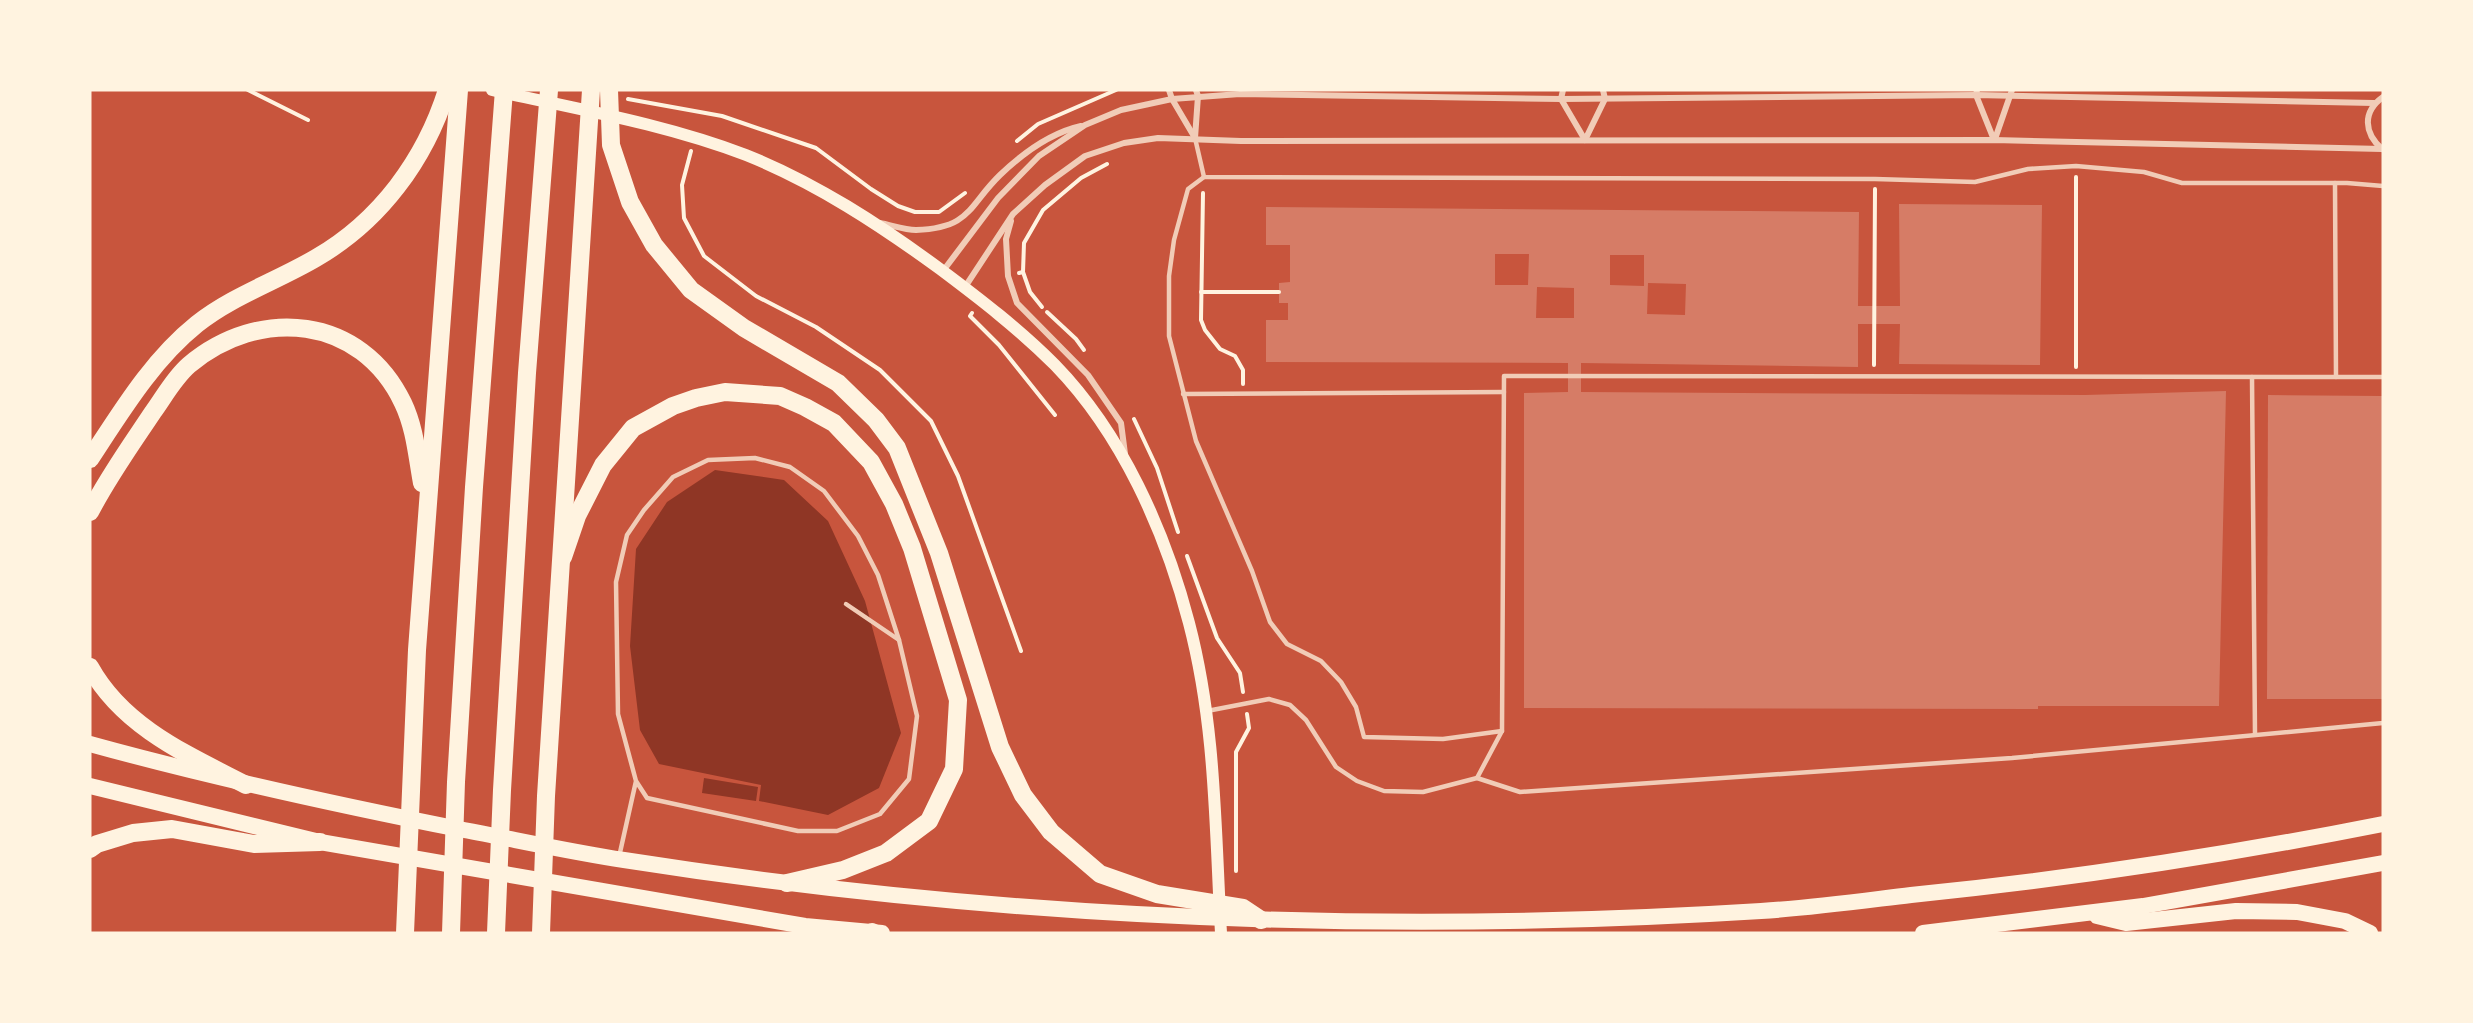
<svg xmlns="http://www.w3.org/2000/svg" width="2473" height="1023" font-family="Figtree,sans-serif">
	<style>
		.water { fill: #8f3625 }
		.building { fill: #d67c66; fill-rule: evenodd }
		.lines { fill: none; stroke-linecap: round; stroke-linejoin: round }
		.path { stroke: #fff3e0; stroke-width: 4 }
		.service { stroke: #f1ccb7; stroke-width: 4.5 }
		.minor { stroke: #f1ccb7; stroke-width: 6 }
		.secondary { stroke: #fff3e0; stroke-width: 12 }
		.trunk { stroke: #fff3e0; stroke-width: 16 }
		.motorway { stroke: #fff3e0; stroke-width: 18 }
	</style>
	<rect width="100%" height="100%" fill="#c8553d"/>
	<g class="water">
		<polygon points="715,470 784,480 828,521 865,601 901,733 879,788 828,815 759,801 761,785 659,764 640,730 630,646 636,549 667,502"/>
		<polygon points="704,778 758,787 756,801 702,793"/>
	</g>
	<g class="building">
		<path d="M1899,204l143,1 -2,160 -141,-1 1,-40h-42v43l-277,-4v29l504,3 141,-4 -7,315h-181v3l-514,-1v-315l44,-1v-29l-302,-1v-42h22v-17h-9v-20l11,-1v-37h-24v-38l593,5 -1,94h42zM1495,254h34l-1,31h-33zM1610,255h34v31l-34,-1zM1648,283l38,1 -1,31 -38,-1zM1537,287l37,1v30h-38z"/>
		<polygon points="2268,395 2383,396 2383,699 2267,699"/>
	</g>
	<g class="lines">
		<g class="path">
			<polyline points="248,90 308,120"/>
			<polyline points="628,99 722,116 816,148 871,189 898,206 915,212 939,212 965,193"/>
			<polyline points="1017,141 1038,124 1116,90"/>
			<polyline points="691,151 682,185 684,218 704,256 756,296 816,327 880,370 931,421 958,476 1021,651"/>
			<polyline points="1203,193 1201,320 1205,330 1220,349 1235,356 1243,370 1243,384"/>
			<polyline points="1023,272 1024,243 1043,210 1081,178 1107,164"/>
			<polyline points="1019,273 1023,272 1030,292 1042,307"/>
			<polyline points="1201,292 1279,292"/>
			<polyline points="1047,312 1076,339 1084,350"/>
			<polyline points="972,313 970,316 999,345 1055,415"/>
			<polyline points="1874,365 1875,189"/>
			<polyline points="2076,367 2076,177"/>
			<polyline points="1134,419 1157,468 1178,532"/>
			<polyline points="1187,556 1217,638 1240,673 1243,692"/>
			<polyline points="1236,871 1236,752 1249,728 1247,714"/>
		</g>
		<g class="service">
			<polyline points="1195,138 1204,177 1875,179 1975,182 2028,169 2076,166 2144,172 2182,183 2347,183 2383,186"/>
			<polyline points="1204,177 1188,189 1174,240 1169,276 1169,336 1196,441 1252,571 1270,622 1287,644 1321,661 1341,682 1356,707 1364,737 1443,739 1502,731"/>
			<polyline points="2335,183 2336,377"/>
			<polyline points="2252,377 2255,734"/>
			<polyline points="1183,394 1504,392"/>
			<polyline points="846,604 899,640"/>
			<polyline points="1207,711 1269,699 1290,705 1306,720 1336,767 1357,781 1384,791 1423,792 1477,778 1520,792 2012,758 2383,723"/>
			<polyline points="1477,778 1502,731 1504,376 2383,377"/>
			<polyline points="619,857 636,781 618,714 616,582 627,535 644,510 673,477 708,460 755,458 790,467 824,491 858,536 878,575 899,640 917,716 909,779 880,814 837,831 798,831 647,798 636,781"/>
		</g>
		<g class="minor">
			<polyline points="1169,90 1172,99 1195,138"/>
			<polyline points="1563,90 1561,99 1585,140 1605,99 1603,90"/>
			<polyline points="1977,90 1976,95 1994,140"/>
			<polyline points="1195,138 1198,96 1196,90"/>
			<polyline points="1995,139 2012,90"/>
			<path d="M2382,149c-18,-16 -20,-37 1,-52"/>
			<polyline points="1011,221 1006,239 1008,276 1017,303 1088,375 1121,423 1125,454"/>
			<path d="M880,223c11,2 25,7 36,7 55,-2 52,-24 84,-55 23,-22 50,-42 81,-49"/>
			<polyline points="943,271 998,198 1039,156 1085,125 1121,110 1172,99 1240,94 1561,99 1976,95 2374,103"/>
			<polyline points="965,287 1013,214 1045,185 1085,156 1124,143 1158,138 1241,141 1994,140 2382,149"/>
		</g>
		<path class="secondary" d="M492,90c85,19 173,34 254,65 70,28 134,70 194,114 40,30 79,60 115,96 67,69 110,166 134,258 27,103 26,205 32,310"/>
		<g class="trunk">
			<path d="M90,744c123,34 248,61 374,86 53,10 107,22 160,30 376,59 758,75 1137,51 50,-3 100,-10 150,-16 159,-16 316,-40 472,-71"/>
			<polyline points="90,786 320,842 805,926 882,933"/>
			<polyline points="2097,916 2126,923 2236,911 2297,912 2345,921 2370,933"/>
			<polyline points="1923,933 2143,906 2383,863"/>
		</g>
		<g class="motorway">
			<polyline points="609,90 611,145 630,202 654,245 691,290 744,328 838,383 876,420 897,448 939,553 1000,747 1023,795 1051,832 1100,874 1157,894 1243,908 1261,920"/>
			<path d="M90,459c31,-47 62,-99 107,-135 35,-28 80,-43 119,-66 64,-37 109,-98 131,-168"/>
			<path d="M90,512c18,-35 41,-67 63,-100 11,-15 21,-34 36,-47 70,-59 172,-50 214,38 12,25 14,53 19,80"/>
			<polyline points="563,557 577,516 603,465 633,428 673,406 696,398 725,392 780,396 805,407 834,423 871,462 894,504 912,548 958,700 954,769 929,821 886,853 843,870 787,883"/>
			<path d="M90,667c33,60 98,88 156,118"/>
			<polyline points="90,849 97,844 133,833 172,829 254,844 320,842"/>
			<polyline points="872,932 874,933"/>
			<polyline points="405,933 417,650 459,90"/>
			<polyline points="451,933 456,782 474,487 504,90"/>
			<polyline points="496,933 502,790 527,373 549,90"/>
			<polyline points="541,933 546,796 591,90"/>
		</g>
	</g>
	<rect width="2473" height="1023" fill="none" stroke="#fff3e0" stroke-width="183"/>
</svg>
